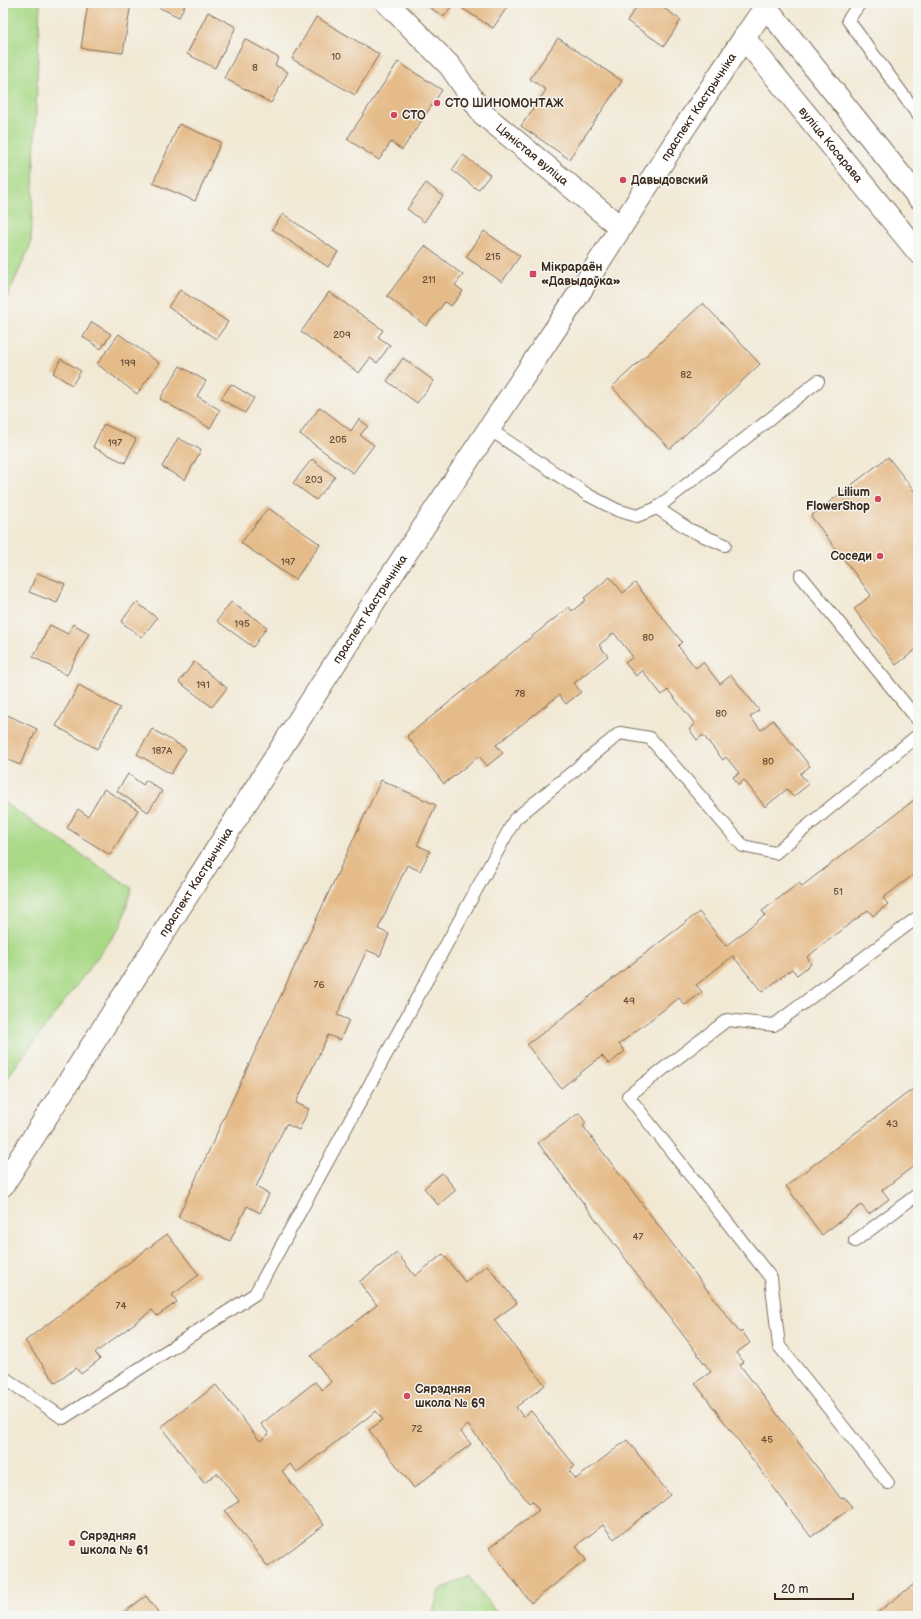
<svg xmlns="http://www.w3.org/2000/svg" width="921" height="1619" font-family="'Balsamiq Sans',sans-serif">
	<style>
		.green { fill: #a9d987; stroke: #728252 }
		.building { fill: #e5bb89 }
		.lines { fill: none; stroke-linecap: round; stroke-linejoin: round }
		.lane-casing { stroke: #7b6d5e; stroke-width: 14 }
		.street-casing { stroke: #7b6d5e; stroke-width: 24 }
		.secondary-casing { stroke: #7b6d5e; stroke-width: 24 }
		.lane { stroke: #fff; stroke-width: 12 }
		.street { stroke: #fff; stroke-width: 22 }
		.secondary { stroke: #fff; stroke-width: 22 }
		.poi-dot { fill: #d1495b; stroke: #f6f6f2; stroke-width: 1.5 }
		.labels { text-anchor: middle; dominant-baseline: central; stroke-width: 3; stroke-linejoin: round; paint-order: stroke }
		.number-label { font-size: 10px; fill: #664e39 }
		.poi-label { font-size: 12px; font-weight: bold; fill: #3b2a1e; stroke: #f6f6f2; text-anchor: start }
		.street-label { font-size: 12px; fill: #3b2a1e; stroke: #f6f6f2 }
	</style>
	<rect width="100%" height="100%" fill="#f6f6f2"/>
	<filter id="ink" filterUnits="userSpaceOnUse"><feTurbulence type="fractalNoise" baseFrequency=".025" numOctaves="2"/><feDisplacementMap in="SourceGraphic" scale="8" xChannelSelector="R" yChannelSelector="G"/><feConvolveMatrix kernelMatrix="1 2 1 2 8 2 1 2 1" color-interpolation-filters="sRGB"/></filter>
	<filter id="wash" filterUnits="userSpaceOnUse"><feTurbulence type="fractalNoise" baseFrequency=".012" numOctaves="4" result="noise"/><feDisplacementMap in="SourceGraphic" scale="16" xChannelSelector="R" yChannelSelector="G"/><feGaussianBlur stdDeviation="0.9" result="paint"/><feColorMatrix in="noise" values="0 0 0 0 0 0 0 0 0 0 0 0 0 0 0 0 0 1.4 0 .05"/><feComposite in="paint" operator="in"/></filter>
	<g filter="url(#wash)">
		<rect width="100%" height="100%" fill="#f2e9d5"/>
		<g class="green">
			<polygon points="3,3 40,3 31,244 3,306"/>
			<polygon points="3,802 132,888 121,926 3,1083"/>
			<polygon points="469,1576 499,1616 432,1616 439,1590"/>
		</g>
		<g id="blocks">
			<g class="building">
				<polygon points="88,3 131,3 123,53 81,48"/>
				<polygon points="155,3 186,3 179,17 154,5"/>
				<polygon points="423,3 453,3 444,17"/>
				<polygon points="463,3 510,3 493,28 460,7"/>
				<polygon points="639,3 656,3 681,20 664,46 627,21"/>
				<polygon points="208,12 236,27 215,68 187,54"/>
				<polygon points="316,17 379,54 355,95 292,59"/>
				<polygon points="558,38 622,81 569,159 521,126 546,90 530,79"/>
				<polygon points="245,39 279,58 275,65 288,72 271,103 224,78"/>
				<polygon points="398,62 442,90 402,150 391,142 379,160 347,139"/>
				<polygon points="179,124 221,142 195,201 153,183"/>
				<polygon points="463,155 490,175 478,190 452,170"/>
				<polygon points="426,183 443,196 424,222 407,209"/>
				<polygon points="283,214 338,252 328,267 272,229"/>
				<polygon points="484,231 520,256 502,282 466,257"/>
				<polygon points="425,246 463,275 455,285 463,291 451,306 445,302 426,326 387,296"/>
				<polygon points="180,290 228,322 216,339 168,307"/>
				<polygon points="329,292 383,330 378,337 390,345 377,363 370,358 359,373 301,332"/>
				<polygon points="703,303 760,364 670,449 612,387"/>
				<polygon points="92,322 111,334 101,349 83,337"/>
				<polygon points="119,334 159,363 137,394 97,364"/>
				<polygon points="403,358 434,381 417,403 387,381"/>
				<polygon points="61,359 81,371 72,385 53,373"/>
				<polygon points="180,366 206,381 197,396 220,410 210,428 160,399"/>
				<polygon points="231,384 254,398 245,413 221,399"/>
				<polygon points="320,407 351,431 359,419 368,426 360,435 374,445 353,473 300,434"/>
				<polygon points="104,424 136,439 125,463 93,447"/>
				<polygon points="178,438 201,450 185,480 162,467"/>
				<polygon points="888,457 918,496 918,648 896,665 854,609 871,595 811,516"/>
				<polygon points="312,459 335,477 316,500 293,483"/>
				<polygon points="268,508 320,544 295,580 241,543"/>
				<polygon points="37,573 65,584 57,603 29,592"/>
				<polygon points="610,577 623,593 635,583 682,642 678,646 696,668 703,662 720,684 731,675 759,710 750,717 761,730 773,720 810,766 800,774 809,784 793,797 787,789 765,807 744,780 739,785 733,777 739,773 726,757 723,760 703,735 697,740 689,729 695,724 668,690 662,695 642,670 636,676 625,663 633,657 614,633 599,645 608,656 574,683 581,692 566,704 559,695 496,745 503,753 487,766 479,756 444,784 407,736 569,607 572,611 586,600 584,598"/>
				<polygon points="136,602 157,618 142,637 121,622"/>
				<polygon points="231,602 267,627 253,647 217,621"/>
				<polygon points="73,624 89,633 67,675 33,657 50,625 68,634"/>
				<polygon points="194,662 227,688 212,707 179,682"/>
				<polygon points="79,685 120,708 97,749 56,726"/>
				<polygon points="3,713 37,729 20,765 3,758"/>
				<polygon points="152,729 186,749 171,774 137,754"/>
				<polygon points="128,774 143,785 146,780 162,791 148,812 117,791"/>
				<polygon points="381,780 436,805 417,845 430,851 420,871 407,865 378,929 389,934 380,956 367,950 337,1015 349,1020 340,1040 328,1035 296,1103 309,1109 299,1130 286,1124 256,1187 269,1194 260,1213 247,1206 230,1241 178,1217"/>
				<polygon points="104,789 138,810 110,855 67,828 78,809 88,816"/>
				<polygon points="918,797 918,871 883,898 888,904 873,916 868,910 807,957 811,964 797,975 792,969 762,992 733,956 696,985 702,992 685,1005 679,998 619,1044 625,1051 609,1064 602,1056 561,1088 527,1045 699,912 726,946 765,915 762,911 799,883 802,886"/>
				<polygon points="918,1085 918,1163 882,1190 889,1199 869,1214 861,1205 822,1235 786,1186"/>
				<polygon points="579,1113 586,1123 583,1126 740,1333 742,1331 750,1343 736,1353 744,1362 740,1365 841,1499 844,1497 852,1507 811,1537 695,1383 711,1372 538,1143"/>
				<polygon points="442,1173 456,1190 438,1205 424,1188"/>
				<polygon points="167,1234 199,1275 172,1295 177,1302 157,1316 152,1310 95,1353 100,1359 81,1374 76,1368 56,1383 25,1341"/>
				<polygon points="397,1253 415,1276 443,1254 465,1282 487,1265 517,1303 494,1320 545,1385 516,1407 523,1417 531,1411 575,1466 569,1471 576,1479 627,1440 670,1495 614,1539 603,1525 576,1546 586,1560 531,1603 489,1548 539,1510 532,1501 529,1503 468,1425 460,1431 471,1444 414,1488 369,1430 383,1420 376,1411 297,1472 290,1464 282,1471 324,1525 268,1567 225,1511 239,1501 217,1473 204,1483 161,1427 216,1385 260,1441 269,1434 261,1424 315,1382 322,1390 331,1382 311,1356 377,1305 359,1282"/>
				<polygon points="918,1581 918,1616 873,1616"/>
				<polygon points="146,1596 161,1616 119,1616"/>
			</g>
		</g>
	</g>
	<g filter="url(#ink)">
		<use href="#blocks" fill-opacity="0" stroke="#7b6d5e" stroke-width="1"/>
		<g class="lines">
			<g class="lane-casing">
				<g id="lane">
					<polyline points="860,3 848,20 918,115"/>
					<polyline points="489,429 588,495 617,510 637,516 657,508 690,530 725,545"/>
					<polyline points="657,508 818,381"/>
					<polyline points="801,576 918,720"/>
					<polyline points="855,1241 918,1194"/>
					<polyline points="3,1377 63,1418 255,1294 515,819 620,733 650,738 743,846 775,853 918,735"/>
					<polyline points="888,1483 779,1346 771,1278 628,1096 727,1020 774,1025 918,917"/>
				</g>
			</g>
			<g class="street-casing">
				<g id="street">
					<path id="s1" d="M387,3l63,63 33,48 137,113"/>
					<path id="s2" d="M768,3l-24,35 174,214"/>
					<polyline points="766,7 918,197"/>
				</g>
			</g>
			<g class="secondary-casing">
				<g id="secondary">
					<path id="s3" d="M3,1185l380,-597 191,-287 105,-165 65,-98"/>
				</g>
			</g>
			<use href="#lane" class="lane"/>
			<use href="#street" class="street"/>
			<use href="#secondary" class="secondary"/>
		</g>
	</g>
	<g class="poi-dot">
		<circle cx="437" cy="103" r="4"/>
		<circle cx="394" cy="115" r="4"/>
		<circle cx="623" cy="180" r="4"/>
		<rect x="529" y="270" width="8" height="8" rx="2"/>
		<circle cx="878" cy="499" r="4"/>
		<circle cx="880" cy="556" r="4"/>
		<circle cx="407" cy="1396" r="4"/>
		<circle cx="72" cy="1543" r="4"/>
	</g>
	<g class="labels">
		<g class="number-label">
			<text x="336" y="57">10</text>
			<text x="255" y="68">8</text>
			<text x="493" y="257">215</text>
			<text x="429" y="280">211</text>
			<text x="342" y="335">209</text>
			<text x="128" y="363">199</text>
			<text x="686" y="375">82</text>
			<text x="338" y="440">205</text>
			<text x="115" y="443">197</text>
			<text x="314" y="480">203</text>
			<text x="288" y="562">197</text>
			<text x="242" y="624">195</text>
			<text x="648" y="638">80</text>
			<text x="203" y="685">191</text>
			<text x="520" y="694">78</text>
			<text x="721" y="714">80</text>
			<text x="162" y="751">187А</text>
			<text x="768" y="762">80</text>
			<text x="838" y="892">51</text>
			<text x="319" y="985">76</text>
			<text x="629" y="1001">49</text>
			<text x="892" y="1124">43</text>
			<text x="638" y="1237">47</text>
			<text x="121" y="1306">74</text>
			<text x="417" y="1429">72</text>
			<text x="767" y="1440">45</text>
		</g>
		<g class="poi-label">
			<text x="445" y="103">СТО ШИНОМОНТАЖ</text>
			<text x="402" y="115">СТО</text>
			<text x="631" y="180">Давыдовский</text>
			<text x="541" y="267">Мікрараён<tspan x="541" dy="14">«Давыдаўка»</tspan></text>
			<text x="870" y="492" text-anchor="end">Lilium<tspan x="870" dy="14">FlowerShop</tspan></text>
			<text x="872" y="556" text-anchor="end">Соседи</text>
			<text x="415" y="1389">Сярэдняя<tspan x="415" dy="14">школа № 69</tspan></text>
			<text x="80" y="1536">Сярэдняя<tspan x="80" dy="14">школа № 61</tspan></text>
		</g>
		<g class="street-label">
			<text stroke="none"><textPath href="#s3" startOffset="1283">праспект Кастрычніка</textPath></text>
			<text stroke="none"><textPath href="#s2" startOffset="180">вуліца Косарава</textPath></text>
			<text stroke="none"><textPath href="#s1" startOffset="211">Цяністая вуліца</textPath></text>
			<text stroke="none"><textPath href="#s3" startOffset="683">праспект Кастрычніка</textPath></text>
			<text stroke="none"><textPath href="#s3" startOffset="359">праспект Кастрычніка</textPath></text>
		</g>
	</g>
	<rect width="921" height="1619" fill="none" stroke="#f6f6f2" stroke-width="16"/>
	<path d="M775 1593v6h78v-6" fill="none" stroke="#3b2a1e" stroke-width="2"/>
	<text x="781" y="1593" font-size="12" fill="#3b2a1e" stroke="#f6f6f2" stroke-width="3" paint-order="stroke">20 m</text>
</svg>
